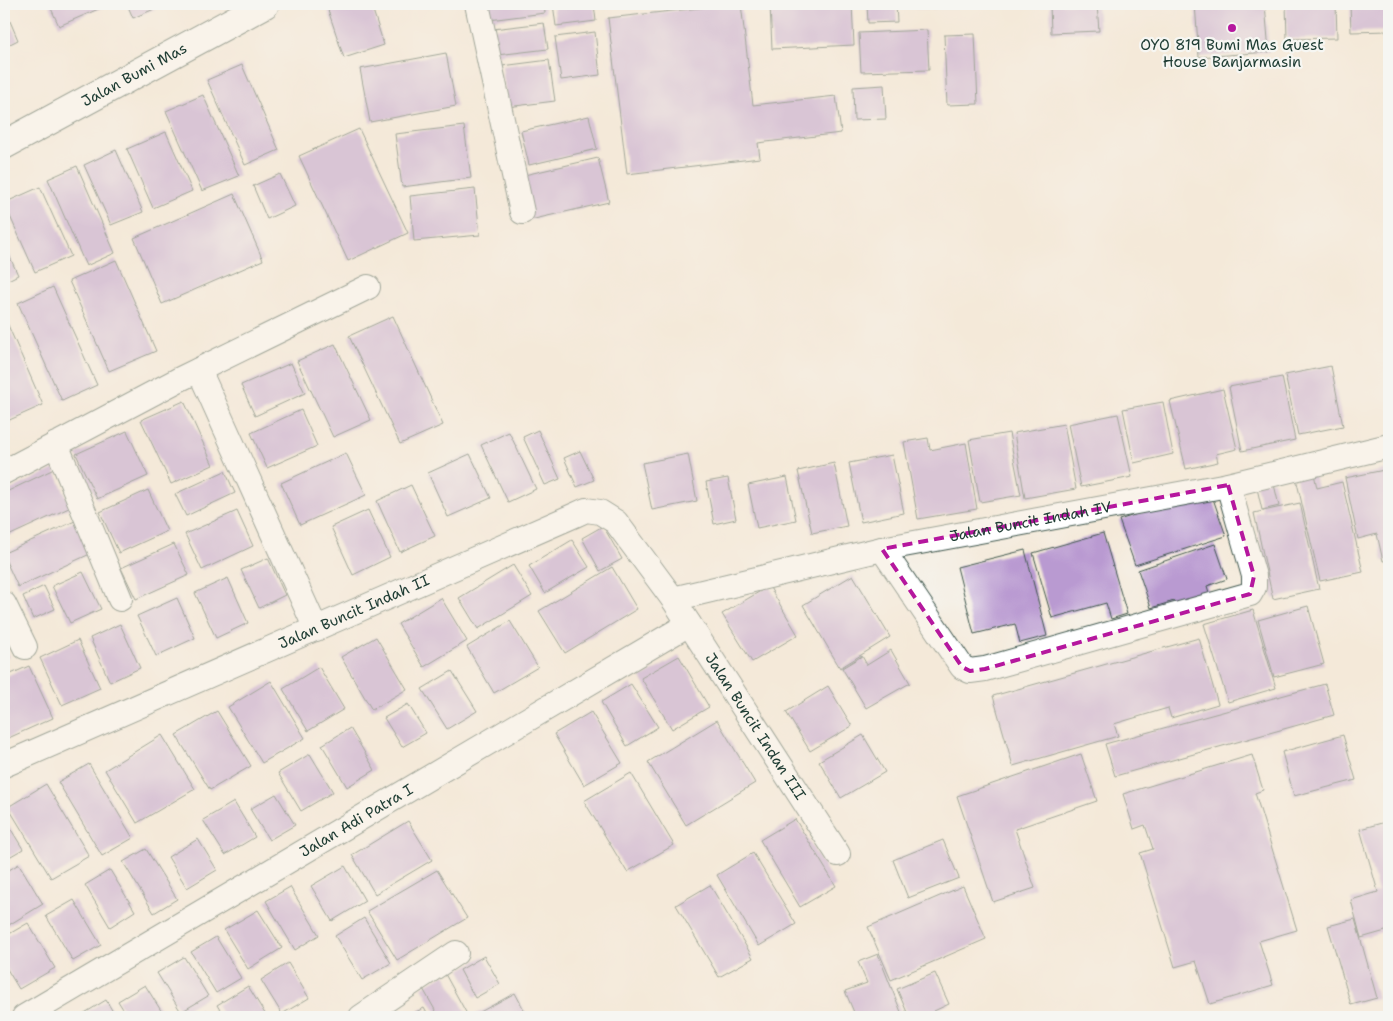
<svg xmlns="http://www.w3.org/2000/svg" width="1393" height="1021" font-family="'Shantell Sans',sans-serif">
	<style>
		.building { fill: #b99ad1 }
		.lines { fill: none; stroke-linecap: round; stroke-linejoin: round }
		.minor-casing { stroke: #3f574d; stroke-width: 26 }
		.tertiary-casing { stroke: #3f574d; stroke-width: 30 }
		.minor { stroke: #fff; stroke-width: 24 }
		.tertiary { stroke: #fff; stroke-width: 28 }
		.marked { fill: none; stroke: #b5179e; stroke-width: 4; stroke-dasharray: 10 6; stroke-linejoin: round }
		.poi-dot { fill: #b5179e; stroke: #f6f6f2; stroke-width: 2 }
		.labels { text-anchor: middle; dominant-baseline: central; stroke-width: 4.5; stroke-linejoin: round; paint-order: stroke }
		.poi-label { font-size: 15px; fill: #1f3d34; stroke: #f6f6f2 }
		.street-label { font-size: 15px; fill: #1f3d34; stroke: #f6f6f2 }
	</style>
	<rect width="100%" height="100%" fill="#f6f6f2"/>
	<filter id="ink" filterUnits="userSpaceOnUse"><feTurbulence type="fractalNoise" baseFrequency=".02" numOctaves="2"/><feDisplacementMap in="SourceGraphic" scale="10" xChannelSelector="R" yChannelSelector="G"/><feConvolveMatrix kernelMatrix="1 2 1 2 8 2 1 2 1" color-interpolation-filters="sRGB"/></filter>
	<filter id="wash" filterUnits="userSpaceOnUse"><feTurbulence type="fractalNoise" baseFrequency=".0096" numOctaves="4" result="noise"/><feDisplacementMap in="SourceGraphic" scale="20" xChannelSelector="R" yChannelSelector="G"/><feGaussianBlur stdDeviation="1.12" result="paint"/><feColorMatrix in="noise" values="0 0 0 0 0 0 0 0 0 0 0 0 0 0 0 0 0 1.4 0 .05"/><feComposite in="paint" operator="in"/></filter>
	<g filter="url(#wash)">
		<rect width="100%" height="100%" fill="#f4e9d9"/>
		<g id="blocks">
			<g class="building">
				<polygon points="49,4 110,4 59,26"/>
				<polygon points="127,4 166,4 133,18"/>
				<polygon points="326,4 371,4 384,45 344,58"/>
				<polygon points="486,4 544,4 545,13 489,20"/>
				<polygon points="553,4 594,4 596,21 556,26"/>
				<polygon points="736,4 741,4 753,105 836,96 841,133 758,143 760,158 627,174 608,18"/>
				<polygon points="770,4 852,4 854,45 772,49"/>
				<polygon points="867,4 896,4 897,22 868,23"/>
				<polygon points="915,4 960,4 960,8 915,9"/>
				<polygon points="1050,4 1097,4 1099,31 1051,33"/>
				<polygon points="1195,4 1265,4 1269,52 1199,57"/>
				<polygon points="1286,4 1336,4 1337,38 1287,39"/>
				<polygon points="1350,4 1389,4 1389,31 1351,32"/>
				<polygon points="4,7 18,40 4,47"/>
				<polygon points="544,23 548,49 497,55 493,29"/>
				<polygon points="927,30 929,70 861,72 859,33"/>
				<polygon points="595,32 600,75 561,80 555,37"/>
				<polygon points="975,34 978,104 947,105 944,35"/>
				<polygon points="446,53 456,106 370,122 360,69"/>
				<polygon points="549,60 555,101 507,107 502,66"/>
				<polygon points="242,65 279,150 245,165 207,80"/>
				<polygon points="884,85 886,119 854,120 853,87"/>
				<polygon points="203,95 239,176 202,191 166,111"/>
				<polygon points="589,116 597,149 529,165 521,131"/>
				<polygon points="464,126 471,178 402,187 395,134"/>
				<polygon points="359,129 408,233 348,261 299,156"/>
				<polygon points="166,132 192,191 153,208 127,149"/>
				<polygon points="116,150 143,212 111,225 84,165"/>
				<polygon points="598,158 609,202 530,220 520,176"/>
				<polygon points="77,166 115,253 86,266 48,179"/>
				<polygon points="280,174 295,206 267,219 253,186"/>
				<polygon points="40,187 71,256 35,272 4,203"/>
				<polygon points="475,189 480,235 414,241 410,196"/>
				<polygon points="234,194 263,260 162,304 134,238"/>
				<polygon points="4,244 18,275 4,282"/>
				<polygon points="116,260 156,351 109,371 69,281"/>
				<polygon points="53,287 97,385 62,401 18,303"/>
				<polygon points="4,316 43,405 5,422 4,419"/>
				<polygon points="393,316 443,425 400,444 349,336"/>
				<polygon points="335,344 371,420 333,437 297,361"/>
				<polygon points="291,363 305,393 255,416 241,385"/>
				<polygon points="1331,366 1343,426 1298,435 1285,375"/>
				<polygon points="1282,377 1295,440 1242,451 1229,387"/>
				<polygon points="1223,389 1237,449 1216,454 1218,462 1186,469 1170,401"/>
				<polygon points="184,401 213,465 171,484 141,420"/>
				<polygon points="1163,402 1173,454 1134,463 1123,409"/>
				<polygon points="301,410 317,446 267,468 251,433"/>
				<polygon points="1118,414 1132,477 1081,487 1068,424"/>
				<polygon points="1064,424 1076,489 1025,498 1014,433"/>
				<polygon points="538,430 560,479 545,485 523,437"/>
				<polygon points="127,431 148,476 97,499 76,454"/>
				<polygon points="509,432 536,489 508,502 481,445"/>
				<polygon points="1009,433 1021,495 980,502 969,440"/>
				<polygon points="928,438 930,450 966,443 977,509 918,519 904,442"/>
				<polygon points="580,451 594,480 577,487 564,458"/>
				<polygon points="346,453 366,495 300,525 281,483"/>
				<polygon points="470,454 491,498 448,517 428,473"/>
				<polygon points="688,454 697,501 652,510 642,463"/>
				<polygon points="892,455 904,513 861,522 849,463"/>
				<polygon points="834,463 847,526 812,533 798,471"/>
				<polygon points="54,469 71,507 4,538 4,493"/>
				<polygon points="1313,469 1317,488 1342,482 1363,572 1320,581 1295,474"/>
				<polygon points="1389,469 1389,560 1383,561 1377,534 1358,539 1345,478"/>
				<polygon points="225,471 235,493 186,516 175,494"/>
				<polygon points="787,477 796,520 757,528 748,485"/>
				<polygon points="728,478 736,519 714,524 706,482"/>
				<polygon points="1273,480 1279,506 1262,510 1256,484"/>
				<polygon points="411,485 435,536 400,552 377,501"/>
				<polygon points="148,490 167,531 119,553 100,512"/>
				<polygon points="1210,490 1226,536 1135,565 1119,520"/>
				<polygon points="1300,503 1319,589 1273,599 1254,513"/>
				<polygon points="368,510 390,557 353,575 331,527"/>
				<polygon points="237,511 253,546 202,570 185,534"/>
				<polygon points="75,521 90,554 18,587 4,557 4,553"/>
				<polygon points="603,526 622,559 600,571 582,538"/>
				<polygon points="1103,533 1127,614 1111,619 1106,603 1052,618 1033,553"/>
				<polygon points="572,540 589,567 545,593 529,566"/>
				<polygon points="174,544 189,575 136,599 121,568"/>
				<polygon points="1215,544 1227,579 1207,586 1211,599 1178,610 1174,601 1151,608 1138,570"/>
				<polygon points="1025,550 1047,636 1020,643 1015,624 974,634 957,567"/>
				<polygon points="268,558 285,595 259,608 241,570"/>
				<polygon points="513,565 532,596 478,629 459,598"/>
				<polygon points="612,567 637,609 565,653 539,611"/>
				<polygon points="83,572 101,609 70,623 52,586"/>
				<polygon points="853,575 890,637 840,668 803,605"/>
				<polygon points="228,578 248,623 216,638 195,593"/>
				<polygon points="44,586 55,609 33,619 23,596"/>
				<polygon points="769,586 798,635 752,662 722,614"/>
				<polygon points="177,598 195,638 156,656 137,616"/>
				<polygon points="441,598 467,641 424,667 398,624"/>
				<polygon points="1308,606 1324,664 1274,677 1258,620"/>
				<polygon points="1253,610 1276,688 1228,702 1204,624"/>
				<polygon points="510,621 538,667 494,693 467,647"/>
				<polygon points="120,624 140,668 110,682 90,638"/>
				<polygon points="376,637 407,689 372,710 341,657"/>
				<polygon points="1199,638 1218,704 1171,718 1168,708 1114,724 1118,736 1013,766 993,696"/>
				<polygon points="78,640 100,688 62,705 40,658"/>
				<polygon points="4,646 9,657 4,659"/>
				<polygon points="891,650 910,683 866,708 842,668 862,656 867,665"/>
				<polygon points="679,656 709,707 672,729 641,678"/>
				<polygon points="29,666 53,718 4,740 4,677"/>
				<polygon points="319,667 344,709 308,731 283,689"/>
				<polygon points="452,671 477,711 447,729 422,689"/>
				<polygon points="271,681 305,738 262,763 228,707"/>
				<polygon points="631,684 658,727 627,746 601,702"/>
				<polygon points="1325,684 1334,715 1115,776 1105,744"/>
				<polygon points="828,686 852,726 810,751 786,712"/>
				<polygon points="408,704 426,733 402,747 384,718"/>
				<polygon points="217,711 251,766 210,790 176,735"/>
				<polygon points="591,712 622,763 584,785 554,734"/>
				<polygon points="717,720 755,783 686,825 648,762"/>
				<polygon points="350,728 375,770 347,787 322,745"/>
				<polygon points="162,735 195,789 137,823 105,770"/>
				<polygon points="863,735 885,772 841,798 819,761"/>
				<polygon points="1343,735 1356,780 1294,796 1282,752"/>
				<polygon points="310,754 333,792 301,811 278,773"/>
				<polygon points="1081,754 1097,801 1015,829 1035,888 993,902 957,796"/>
				<polygon points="1252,755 1263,790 1255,793 1297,930 1259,941 1273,985 1210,1004 1196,961 1175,967 1140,853 1153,849 1145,825 1134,829 1123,794"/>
				<polygon points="89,764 133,838 102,856 58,782"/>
				<polygon points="631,773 674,845 627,872 584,801"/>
				<polygon points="46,784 89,856 51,878 8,807"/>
				<polygon points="276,794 295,825 269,840 250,809"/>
				<polygon points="234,802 255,837 225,855 203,820"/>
				<polygon points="4,818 23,849 4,860"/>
				<polygon points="795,819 836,886 800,907 760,840"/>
				<polygon points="408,821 432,860 375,894 352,855"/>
				<polygon points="1389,821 1389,930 1361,938 1351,900 1378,892 1360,829"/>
				<polygon points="198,839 217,870 187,888 168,857"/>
				<polygon points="943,840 959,878 908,898 893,860"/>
				<polygon points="146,849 177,899 154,913 123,862"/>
				<polygon points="753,853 796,924 759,946 717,875"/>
				<polygon points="19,864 43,904 4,928 4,873"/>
				<polygon points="345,866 365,901 332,921 311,886"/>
				<polygon points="110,870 135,911 110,927 85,885"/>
				<polygon points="437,870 467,918 397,960 367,911"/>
				<polygon points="710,885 753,958 719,977 676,905"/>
				<polygon points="963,886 986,939 891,980 868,927"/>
				<polygon points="290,887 319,935 295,950 266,901"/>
				<polygon points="74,900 101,945 73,961 46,916"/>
				<polygon points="258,910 282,948 248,969 224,930"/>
				<polygon points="364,918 391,963 362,980 335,936"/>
				<polygon points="1355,919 1377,998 1351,1005 1328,926"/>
				<polygon points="28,923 55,968 19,989 4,964 4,937"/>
				<polygon points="216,937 241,978 216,993 191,952"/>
				<polygon points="878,954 903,1017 885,1017 884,1014 877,1017 856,1017 845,991 867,983 858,962"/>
				<polygon points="484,956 500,984 475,998 460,970"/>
				<polygon points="184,957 208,996 181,1012 157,973"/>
				<polygon points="288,963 309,998 282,1014 261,980"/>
				<polygon points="935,973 949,1004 934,1011 936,1017 909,1017 897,989"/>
				<polygon points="445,974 468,1016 466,1017 439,1017 422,987"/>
				<polygon points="145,985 165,1017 128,1017 118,1001"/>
				<polygon points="248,986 267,1017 224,1017 217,1005"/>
				<polygon points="515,993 528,1017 471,1017"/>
				<polygon points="106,1000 116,1017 78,1017"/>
				<polygon points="424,1008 429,1017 405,1017"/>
				<polygon points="207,1010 211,1017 194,1017"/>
			</g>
		</g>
	</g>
	<g filter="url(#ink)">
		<use href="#blocks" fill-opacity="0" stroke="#3f574d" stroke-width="1"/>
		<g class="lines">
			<g class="minor-casing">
				<g id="minor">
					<polyline points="477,4 522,212"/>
					<polyline points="199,370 316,629"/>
					<polyline points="56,444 120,599"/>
					<polyline points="4,472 178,380 368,287"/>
					<polyline points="882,549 962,667 970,671 985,669 1250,594 1254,587 1254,576 1228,485"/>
					<path id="s1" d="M673,599l209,-50 346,-64 161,-39"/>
					<polyline points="4,604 25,647"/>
					<path id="s2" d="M4,765l571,-250 11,-5 14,2 16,10 57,77 165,255"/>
					<path id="s3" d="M24,1017l665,-393"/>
					<polyline points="361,1017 456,953"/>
				</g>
			</g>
			<g class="tertiary-casing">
				<g id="tertiary">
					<path id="s4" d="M4,145l261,-141"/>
				</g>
			</g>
			<use href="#minor" class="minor"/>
			<use href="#tertiary" class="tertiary"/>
		</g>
	</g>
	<path d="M0 0H1393V1021H0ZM1228,485l26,91 -4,18 -265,75 -15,2 -8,-4 -80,-118z" fill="#f4e9d9" fill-opacity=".55" fill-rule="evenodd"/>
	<path class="marked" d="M1228,485l26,91 -4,18 -265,75 -15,2 -8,-4 -80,-118z"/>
	<circle class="poi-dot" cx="1232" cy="28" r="5"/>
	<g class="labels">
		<g class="poi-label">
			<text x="1232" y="45">OYO 819 Bumi Mas Guest<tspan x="1232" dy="17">House Banjarmasin</tspan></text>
		</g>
		<g class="street-label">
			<text stroke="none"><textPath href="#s4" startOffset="148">Jalan Bumi Mas</textPath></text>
			<text stroke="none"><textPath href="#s1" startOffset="366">Jalan Buncit Indah IV</textPath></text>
			<text stroke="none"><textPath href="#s2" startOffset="382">Jalan Buncit Indah II</textPath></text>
			<text stroke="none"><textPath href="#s2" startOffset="916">Jalan Buncit Indan III</textPath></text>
			<text stroke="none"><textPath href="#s3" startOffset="386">Jalan Adi Patra I</textPath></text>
		</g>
	</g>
	<rect width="1393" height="1021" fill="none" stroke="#f6f6f2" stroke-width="20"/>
</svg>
